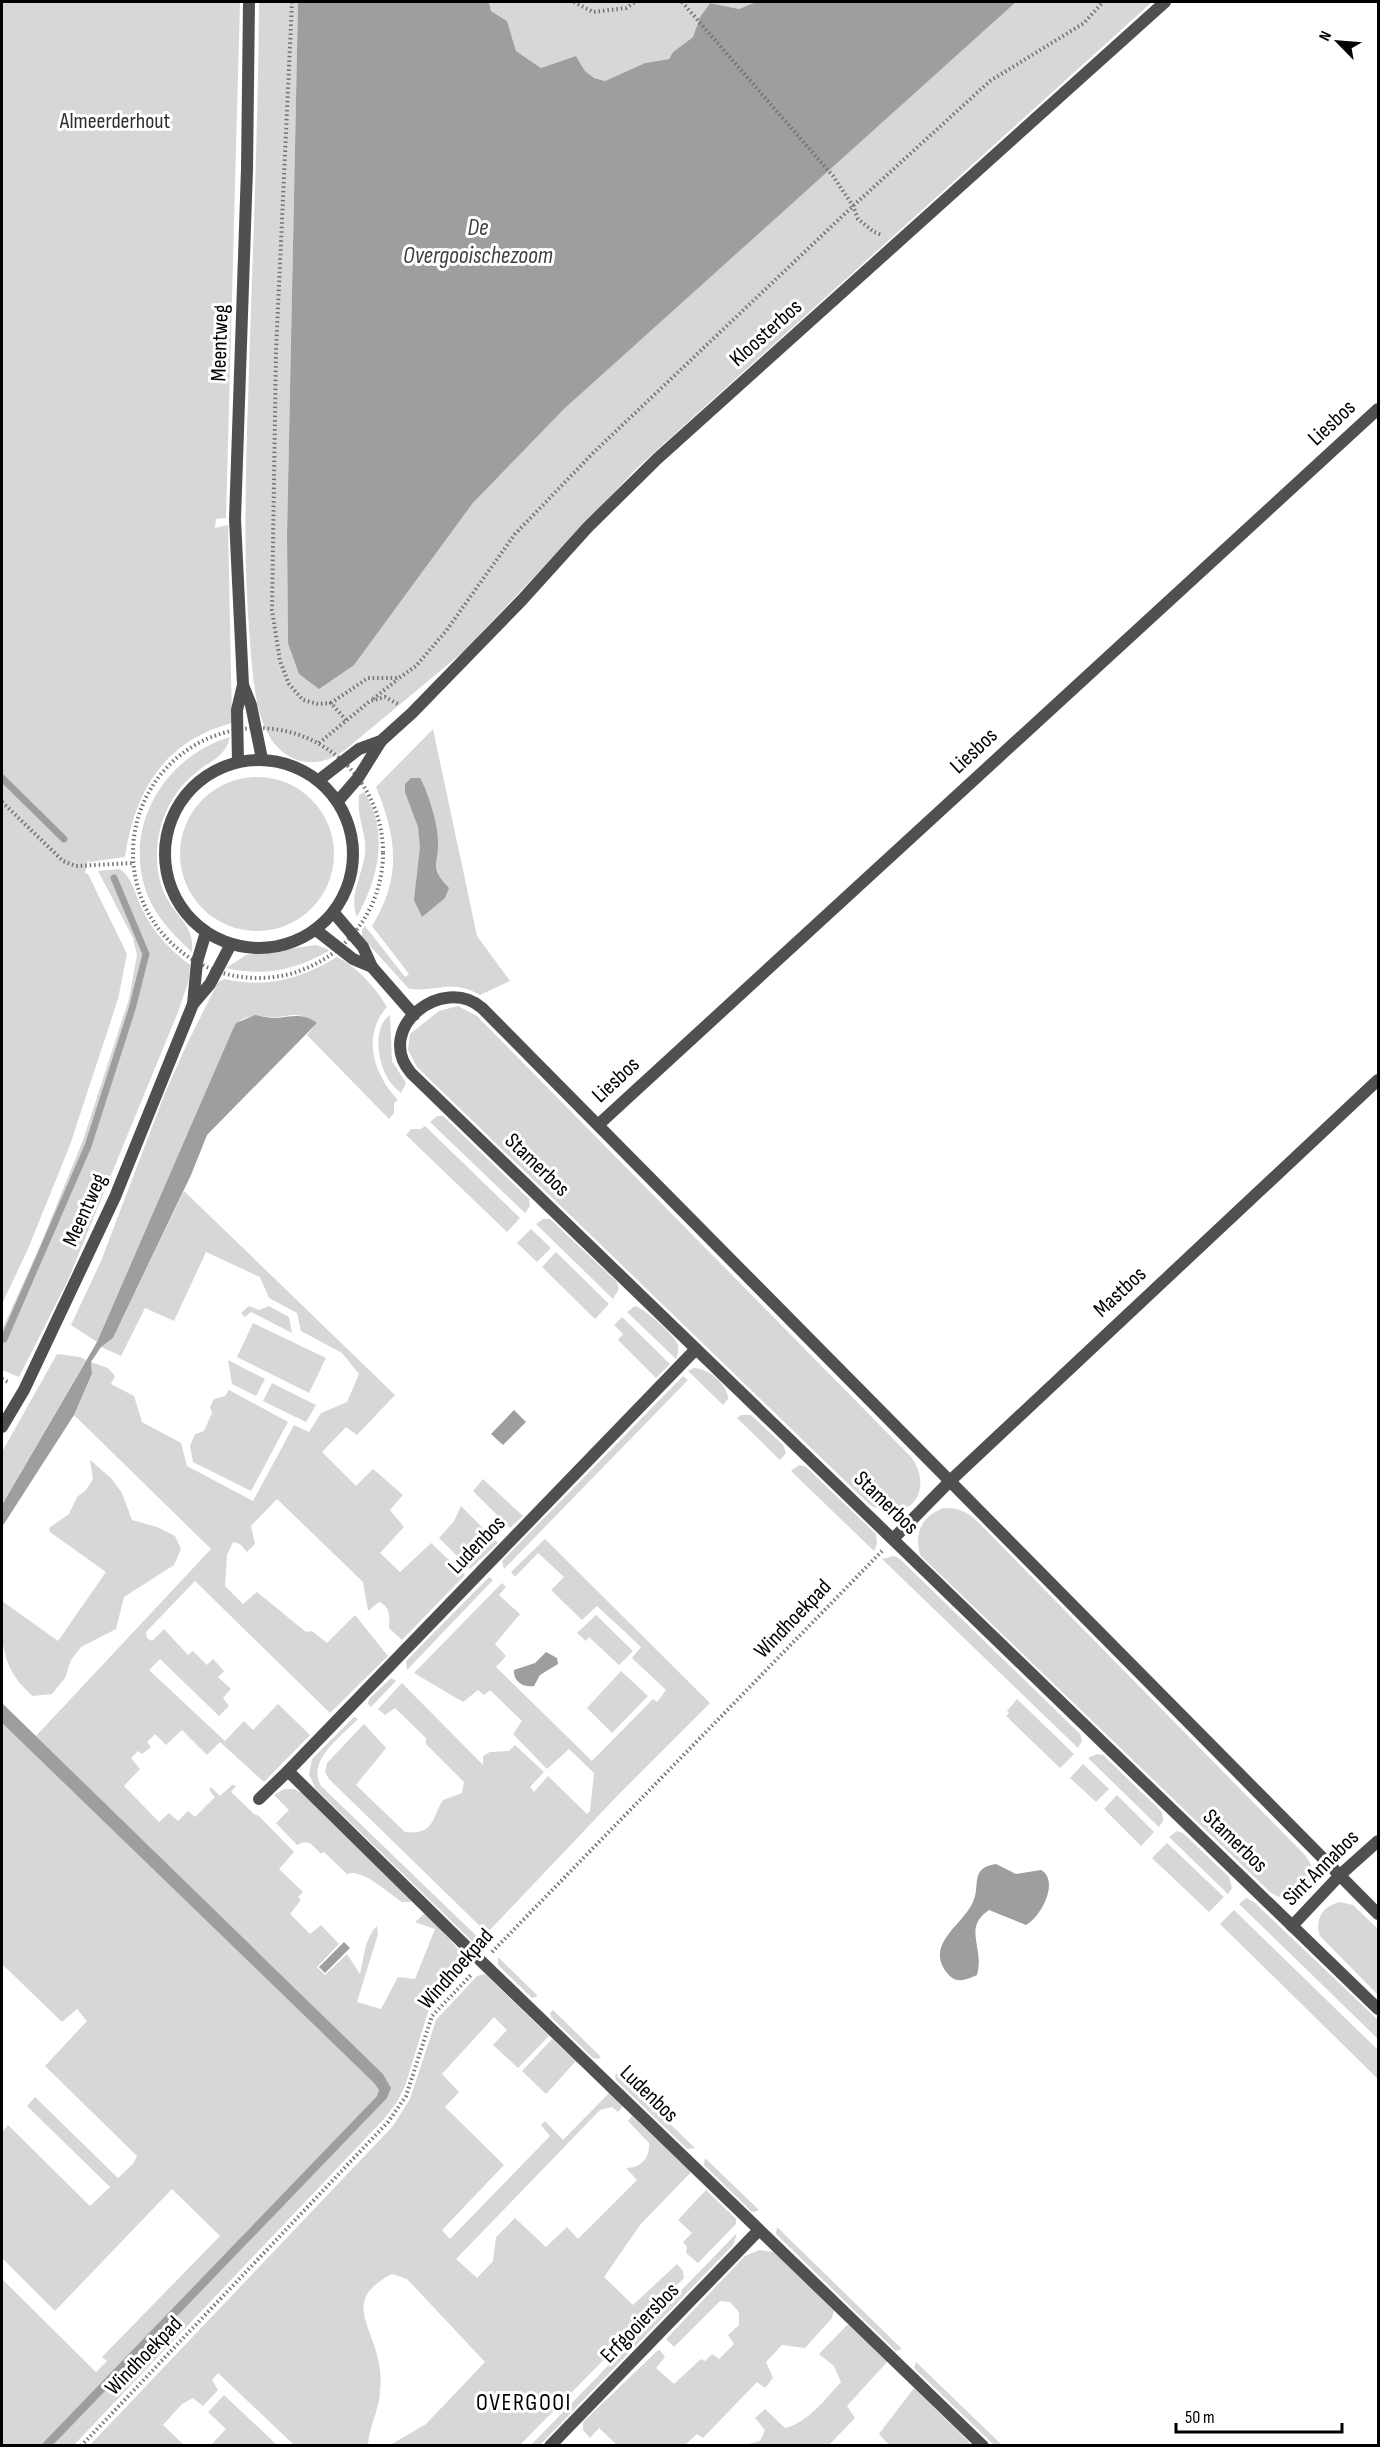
<svg xmlns="http://www.w3.org/2000/svg" width="1380" height="2447" font-family="'Sofia Sans Condensed',sans-serif">
	<style>
		.green { fill: #d7d7d7 }
		.water { fill: #9e9e9e }
		.lines { fill: none; stroke-linecap: round; stroke-linejoin: round }
		.stream { stroke: #9e9e9e; stroke-width: 7 }
		.path { stroke: #727272; stroke-width: 4; stroke-dasharray: 1.5 3; stroke-linecap: butt }
		.minor { stroke: #505050; stroke-width: 12 }
		.tertiary { stroke: #505050; stroke-width: 12 }
		.labels { text-anchor: middle; dominant-baseline: central; stroke-width: 6; stroke-linejoin: round; paint-order: stroke }
		.park-label { font-size: 22px; fill: #2e2e2e; stroke: #fff }
		.street-label { font-size: 22px; fill: #000; stroke: #fff }
		.water-label { font-size: 24px; font-style: italic; fill: #3f3f3f; stroke: #fff }
		.neighbourhood-label { font-size: 24px; letter-spacing: 1.5px; fill: #000; stroke: #fff }
	</style>
	<rect width="100%" height="100%" fill="#fff"/>
	<g class="green">
		<path d="M2,2h238l-14,516 -10,1 -1,9 13,-3 4,198c-68,18 -97,68 -107,134l-36,5 -1,-3 -3,14 3,1 39,80 -9,45 -48,146 -42,104 -26,55z"/>
		<path d="M259,2h39l-11,533 1,108 184,-139 92,-95 452,-407h136l-515,466 -174,184 -118,98c-33,24 -68,11 -82,-27 -9,-24 -11,-55 -13,-81 -6,-70 -5,-139 -3,-209 4,-144 11,-287 12,-431z"/>
		<polygon points="489,2 756,2 739,9 710,3 700,17 693,37 673,52 669,59 645,63 605,81 594,78 585,71 576,56 541,68 516,51 507,21 491,11"/>
		<path d="M433,729l44,207 33,45 -30,14c-28,-16 -42,-3 -71,-6l-47,-52v-7l3,-4 40,51 4,-3 -37,-48c30,-49 25,-88 4,-139z"/>
		<path d="M230,737c-5,22 -22,24 -37,38 -22,19 -35,47 -36,77 -1,14 3,36 11,48 12,21 26,26 24,52 -17,-15 -36,-35 -45,-58 -25,-67 17,-137 83,-157z"/>
		<circle cx="257" cy="854" r="77"/>
		<path d="M364,792c26,40 14,87 -7,125 -10,-26 11,-48 8,-75 -2,-17 -8,-27 -6,-47z"/>
		<path d="M120,869c13,10 15,25 22,40 11,23 27,40 48,56l-1,15 -11,32 -110,268 -49,97 -17,-7v-40l38,-84 43,-106 46,-141 8,-44 -4,-17 -35,-67z"/>
		<path d="M316,945l14,5c-33,20 -67,27 -104,18l20,-13z"/>
		<path d="M337,957c20,10 39,31 50,50 -26,29 -13,68 11,93l-4,3v10l-5,6 -82,-84 10,-12c-7,-3 -15,-8 -22,-8 -8,0 -16,3 -24,2 -17,-1 -30,-4 -39,14l-135,311 -26,-17 30,-64 64,-168 22,-49 31,-62 7,-3c41,10 78,-1 112,-22z"/>
		<path d="M458,1006l19,10 435,442c23,35 -5,67 -42,47l-453,-438 -9,-17 2,-16 29,-23z"/>
		<path d="M390,1015l2,46 14,22 -5,10c-3,-3 -7,-6 -10,-10 -13,-16 -20,-55 -1,-68z"/>
		<polygon points="437,1116 443,1116 529,1199 530,1206 525,1213 430,1122"/>
		<polygon points="425,1126 520,1218 507,1232 406,1135 411,1129 421,1129"/>
		<path d="M184,1191l211,204 -38,40 -11,-8 -24,25 34,34 17,-17 30,26 -13,15 14,17 -24,26 20,19 31,-29 34,32 -63,65 -13,-12c1,-11 1,-22 -10,-26l-11,9 -5,-29 -86,-83 -26,27 4,18 -8,8 -7,-8 -7,-2 -6,13 -2,31 18,18 14,-12 49,40 6,-1 15,12 28,-28 33,41 -58,57 -135,-132 -49,51 1,6 5,3 12,-12 24,26 5,-4 14,14 6,-6 11,12 -6,6 13,12 -8,9 6,8 -10,10 -59,-57 -11,11 76,71 19,-20 9,9 25,-26 32,31 -46,47 -44,-40 -13,13 -25,-25 -16,15 -11,-11 -8,8 4,5 -9,7 -4,-3 -7,7 9,11 -16,17 35,36 10,-9 9,8 10,-10 7,6 20,-20 -6,-7 2,-3 9,9 12,-11 4,1 -5,6 23,22 5,2 35,36 -15,17 24,23 -5,5 3,3 -11,14 20,20 11,-9 18,19 -22,23 8,8 22,-21 13,20c4,-16 5,-37 17,-48l1,8 -21,68 24,7 17,-32 17,2 20,-50 -20,-7 9,-8 5,1 39,46 1,5 -41,46 -23,74 -8,16 -14,18 -309,325h-21l333,-347 5,-10 -8,-14 -347,-338 175,-187 -137,-134 18,-40 -1,-13 17,6 7,8 -4,8 23,12 8,26 39,21 6,23 66,35 41,-76 15,7 12,-19 26,-11 12,-28 -17,-21 -41,-22 -4,-18 -28,-15 -9,-21 -54,-25 -32,69 -29,-13 -24,48 -20,-9 12,-9z"/>
		<polygon points="543,1219 550,1219 617,1282 619,1289 613,1299 536,1224"/>
		<polygon points="531,1229 551,1248 537,1262 517,1243"/>
		<polygon points="556,1252 609,1304 595,1319 542,1267"/>
		<polygon points="249,1306 259,1310 269,1306 289,1317 292,1333 251,1312 245,1317 241,1313"/>
		<path d="M635,1306c9,2 40,30 43,39 1,5 0,9 -2,14l-49,-47z"/>
		<polygon points="622,1317 670,1364 656,1378 618,1340 623,1334 614,1325"/>
		<polygon points="253,1323 326,1358 309,1393 237,1357"/>
		<polygon points="57,1354 80,1357 86,1360 2,1505 2,1452"/>
		<polygon points="228,1360 265,1379 256,1396 232,1384"/>
		<path d="M694,1368c14,0 34,17 34,31l-5,6 -35,-34z"/>
		<polygon points="683,1376 688,1380 504,1569 502,1561"/>
		<polygon points="272,1383 316,1405 306,1422 263,1401"/>
		<polygon points="229,1390 288,1422 251,1491 193,1462 190,1446 195,1434 204,1431 212,1413 210,1407 214,1399 225,1396"/>
		<polygon points="741,1415 751,1415 783,1445 786,1453 780,1460 737,1418"/>
		<path d="M90,1460l21,18 11,15 10,27 25,7 18,9 6,13 -7,16 -50,32 -8,32 -35,18 -10,13 -6,18 -13,16 -19,2c-33,-28 -32,-55 -31,-95l56,40 48,-69 -56,-40 -1,-4 20,-14 8,-17 9,-7 7,-11z"/>
		<polygon points="799,1465 806,1467 876,1534 877,1544 874,1551 791,1471"/>
		<polygon points="483,1479 523,1516 510,1528 473,1491"/>
		<polygon points="461,1506 498,1543 470,1569 439,1538 454,1521"/>
		<path d="M944,1508c14,0 22,3 32,12l328,334c24,28 -2,59 -33,39l-351,-338c-6,-23 2,-39 24,-47z"/>
		<path d="M545,1539l165,164 -91,91 -132,139 -158,-154 -4,-7 2,-9 37,-39 22,24 -30,37 49,47c30,3 26,-13 38,-32l19,-7 2,-11 -38,-38v-6l-31,-30 -10,7 -7,-6 24,-26 81,82v-9l7,-4 19,-1 6,-6 29,27 -14,15 4,5 14,-16 39,38 3,-3 4,-38 -25,-24 -22,20 -34,-35 9,-13 -32,-31 -6,5 -6,-5 -15,12 -49,-29 88,-90 4,4 -7,8 21,19 -25,30 11,12 -10,11 96,94 61,-62 4,3 9,-12 -34,-32 9,-11 -44,-41 -15,14 -31,-30 13,-13 -26,-24 -23,24 -4,-5z"/>
		<polygon points="894,1556 900,1559 1080,1734 1082,1741 1078,1748 882,1559"/>
		<polygon points="489,1577 493,1580 407,1670 406,1661"/>
		<polygon points="596,1615 633,1651 619,1665 589,1637 586,1641 577,1633"/>
		<polygon points="621,1671 648,1696 612,1733 587,1708"/>
		<polygon points="391,1678 396,1681 371,1707 368,1704 369,1699"/>
		<polygon points="1017,1699 1074,1754 1060,1768 1006,1716 1009,1713 1007,1711"/>
		<path d="M354,1717l4,2c-16,17 -52,41 -37,67l168,162 -11,-1 -163,-159 -6,-14 3,-15z"/>
		<polygon points="2,1723 374,2083 379,2090 377,2096 41,2445 2,2445 2,2279 96,2372 107,2361 102,2357 220,2236 172,2189 55,2311 2,2258 2,2133 8,2125 90,2206 110,2187 27,2106 35,2097 118,2178 133,2164 137,2156 45,2066 87,2021 77,2009 62,2022 2,1964"/>
		<polygon points="1097,1754 1103,1755 1162,1812 1163,1821 1159,1827 1088,1758"/>
		<polygon points="1083,1764 1109,1789 1096,1802 1070,1778"/>
		<path d="M284,1789h10l8,4 111,105 -3,4h-8c-14,-9 -40,-34 -55,-28l-23,-22 -3,2c-8,-8 -12,-16 -24,-9l-21,-22 13,-13 -15,-15z"/>
		<polygon points="1117,1795 1154,1832 1141,1846 1104,1809"/>
		<polygon points="1177,1831 1183,1833 1229,1877 1232,1888 1228,1894 1169,1837"/>
		<polygon points="1167,1843 1224,1897 1209,1912 1152,1858"/>
		<polygon points="1246,1898 1254,1902 1378,2020 1378,2039 1239,1904"/>
		<path d="M1340,1902l13,3 25,24v66l-58,-59c-6,-17 3,-30 20,-34z"/>
		<polygon points="1234,1910 1378,2050 1378,2079 1220,1924"/>
		<polygon points="498,1957 538,1996 532,1998 498,1965"/>
		<path d="M485,1974l64,62 -31,32 -25,-23 14,-15 -13,-13 -52,57 17,18 -14,15 59,58 -62,65 8,9 100,-103 -9,-11 4,-4 18,19 47,-48 14,13 -6,7 -6,-5 -12,3 -144,149 21,19 16,-17 3,-24 19,-19 31,29 21,-20 11,12 59,-59 -11,-12c15,0 24,-10 23,-25l-21,-22 4,-5 59,56 -51,53 -36,52 29,28 44,-41 6,7 1,7 -164,167h-130l36,-21 59,-62 -78,-83 -15,-5c-51,26 -19,51 -13,90 2,8 2,19 1,28 -1,18 -11,35 -12,53h-74l-76,-72 -6,7 6,10 -15,16 -10,-8 -11,6 -19,21 21,20 -95,1 304,-320 17,-27 26,-79 41,-44z"/>
		<polygon points="553,2010 601,2057 598,2059 593,2058 551,2017 550,2013"/>
		<polygon points="552,2039 576,2061 546,2094 522,2071"/>
		<polygon points="617,2073 695,2148 687,2149 616,2080 615,2076"/>
		<polygon points="705,2158 759,2210 754,2212 751,2211 704,2165"/>
		<polygon points="706,2190 736,2219 736,2224 698,2263 686,2253 687,2247 683,2242 692,2233 678,2220"/>
		<polygon points="777,2227 902,2349 896,2351 776,2234"/>
		<polygon points="737,2233 733,2245 540,2445 531,2445"/>
		<polygon points="759,2250 774,2252 834,2310 832,2318 805,2348 782,2345 766,2362 773,2378 765,2388 757,2382 703,2438 697,2434 685,2445 617,2445 599,2428 590,2438 583,2430 583,2422 657,2351 660,2350 665,2357 656,2368 674,2384 701,2359 705,2361 712,2354 719,2359 734,2344 728,2335 739,2325 739,2312 730,2302 720,2301 674,2347 666,2339 745,2256"/>
		<path d="M847,2325h6l35,36 -41,45 8,12 -26,27 -89,1 20,-5 5,-11 -10,-12 10,-9 20,19c24,-6 40,-29 56,-46l-7,-16 -15,-12z"/>
		<polygon points="916,2362 1002,2445 994,2445 914,2368"/>
		<polygon points="914,2388 972,2445 889,2445 879,2434"/>
		<polygon points="224,2395 277,2445 211,2445 226,2429 208,2412"/>
	</g>
	<g class="water">
		<polygon points="298,2 489,2 491,11 507,21 516,51 541,68 576,56 585,71 594,78 605,81 645,63 669,59 673,52 693,37 700,17 710,3 739,9 756,2 1016,2 564,409 472,504 354,665 319,689 299,674 288,643 287,535"/>
		<path d="M411,778h9c8,14 18,46 18,63 1,25 -10,25 11,47l-4,10 -23,19 -8,-17 6,-53 -2,-20 -13,-35v-8z"/>
		<path d="M255,1015c6,1 13,3 20,3 16,-1 27,-6 42,5l-110,112 -16,40 -78,163 -12,9 -10,15 1,12 -18,41 -72,112v-22l95,-163 135,-311 4,-8z"/>
		<polygon points="514,1410 526,1422 503,1445 491,1434"/>
		<path d="M546,1652l11,6 1,6 -18,11 -6,11c-11,2 -21,-5 -20,-16l21,-7z"/>
		<polygon points="2,1703 383,2074 391,2088 387,2098 53,2445 41,2445 377,2096 379,2090 374,2083 2,1723"/>
		<path d="M996,1864l20,10 25,-4c19,11 0,47 -15,55l-37,-15c-27,18 -4,38 -12,65 -11,5 -21,9 -29,-1 -25,-29 15,-49 25,-72 8,-17 -4,-34 23,-38z"/>
		<polygon points="344,1942 350,1948 325,1973 319,1967"/>
	</g>
	<g class="lines">
		<g class="stream">
			<polyline points="2,778 64,839"/>
			<polyline points="4,1339 88,1146 132,1009 146,954 114,878"/>
		</g>
		<g class="path">
			<polyline points="292,2 276,351 272,610 280,661 289,684 303,700 318,704 331,703"/>
			<polyline points="574,2 593,12 626,8 635,2"/>
			<polyline points="682,2 833,176 853,206 858,219 874,232 882,235"/>
			<polyline points="373,699 398,679"/>
			<polyline points="346,720 331,703 368,678 399,678 416,666 446,631 515,534 594,452 853,206 990,81 1084,23 1103,2"/>
			<circle cx="258" cy="853" r="125"/>
			<polyline points="319,743 370,701 385,697 400,705"/>
			<polyline points="2,802 63,861 76,866 134,863"/>
			<polyline points="2,1379 10,1383"/>
			<polyline points="492,1952 882,1551"/>
			<polyline points="81,2446 388,2122 406,2096 432,2016 471,1975"/>
		</g>
		<g class="minor">
			<polyline points="319,780 359,749 381,741 412,713 522,600 588,527 657,459 1165,2"/>
			<polyline points="338,801 358,778 381,741"/>
			<polyline points="334,913 363,947 372,967 414,1015"/>
			<polyline points="316,930 353,959 372,967"/>
			<polyline points="193,1004 197,962 206,932"/>
			<polyline points="598,1125 1378,409"/>
			<polyline points="696,1349 288,1771 482,1962 983,2446"/>
			<polyline points="2,1427 24,1390 115,1197 193,1004 210,984 231,944"/>
			<polyline points="893,1539 950,1481 1378,1080"/>
			<polyline points="259,1799 288,1771"/>
			<path d="M1378,1914l-896,-906c-39,-34 -109,20 -71,65l967,936"/>
			<polyline points="1292,1926 1340,1875 1378,1841"/>
			<polyline points="550,2446 759,2230"/>
		</g>
		<g class="tertiary">
			<polyline points="243,685 251,705 262,759"/>
			<circle cx="259" cy="854" r="94"/>
			<polyline points="238,762 237,710 243,685 235,519 247,169 249,2"/>
		</g>
	</g>
	<g class="labels">
		<g class="park-label">
			<text x="115" y="121">Almeerderhout</text>
		</g>
		<g class="street-label">
			<text transform="translate(766 333) rotate(-42)">Kloosterbos</text>
			<text transform="translate(220 343) rotate(-88)">Meentweg</text>
			<text transform="translate(1332 423) rotate(-43)">Liesbos</text>
			<text transform="translate(974 751) rotate(-43)">Liesbos</text>
			<text transform="translate(616 1080) rotate(-43)">Liesbos</text>
			<text transform="translate(537 1165) rotate(44)">Stamerbos</text>
			<text transform="translate(85 1210) rotate(-66)">Meentweg</text>
			<text transform="translate(1120 1292) rotate(-43)">Mastbos</text>
			<text transform="translate(886 1503) rotate(44)">Stamerbos</text>
			<text transform="translate(477 1545) rotate(-46)">Ludenbos</text>
			<text transform="translate(793 1619) rotate(-46)">Windhoekpad</text>
			<text transform="translate(1235 1841) rotate(44)">Stamerbos</text>
			<text transform="translate(1321 1868) rotate(-45)">Sint Annabos</text>
			<text transform="translate(456 1969) rotate(-48)">Windhoekpad</text>
			<text transform="translate(649 2094) rotate(44)">Ludenbos</text>
			<text transform="translate(640 2323) rotate(-46)">Erfgooiersbos</text>
			<text transform="translate(144 2356) rotate(-46)">Windhoekpad</text>
		</g>
		<g class="water-label">
			<text x="478" y="227">De<tspan x="478" dy="28">Overgooischezoom</tspan></text>
		</g>
		<g class="neighbourhood-label">
			<text x="524" y="2402">OVERGOOI</text>
		</g>
	</g>
	<rect width="1380" height="2447" fill="none" stroke="#000000" stroke-width="6"/>
	<g transform="translate(1338 42) rotate(295)" stroke="#ffffff" stroke-width="4.5" paint-order="stroke">
	<path d="M0-4.5L10 22L0 15L-10 22Z" fill="#000000"/>
	<text y="-9" font-size="16" font-weight="bold" text-anchor="middle" fill="#000000">N</text>
	</g>
	<path d="M1176 2423v9h166v-9" fill="none" stroke="#000000" stroke-width="3"/>
	<text x="1185" y="2423" font-size="18" fill="#000000" stroke="#ffffff" stroke-width="4.5" paint-order="stroke">50 m</text>
</svg>
